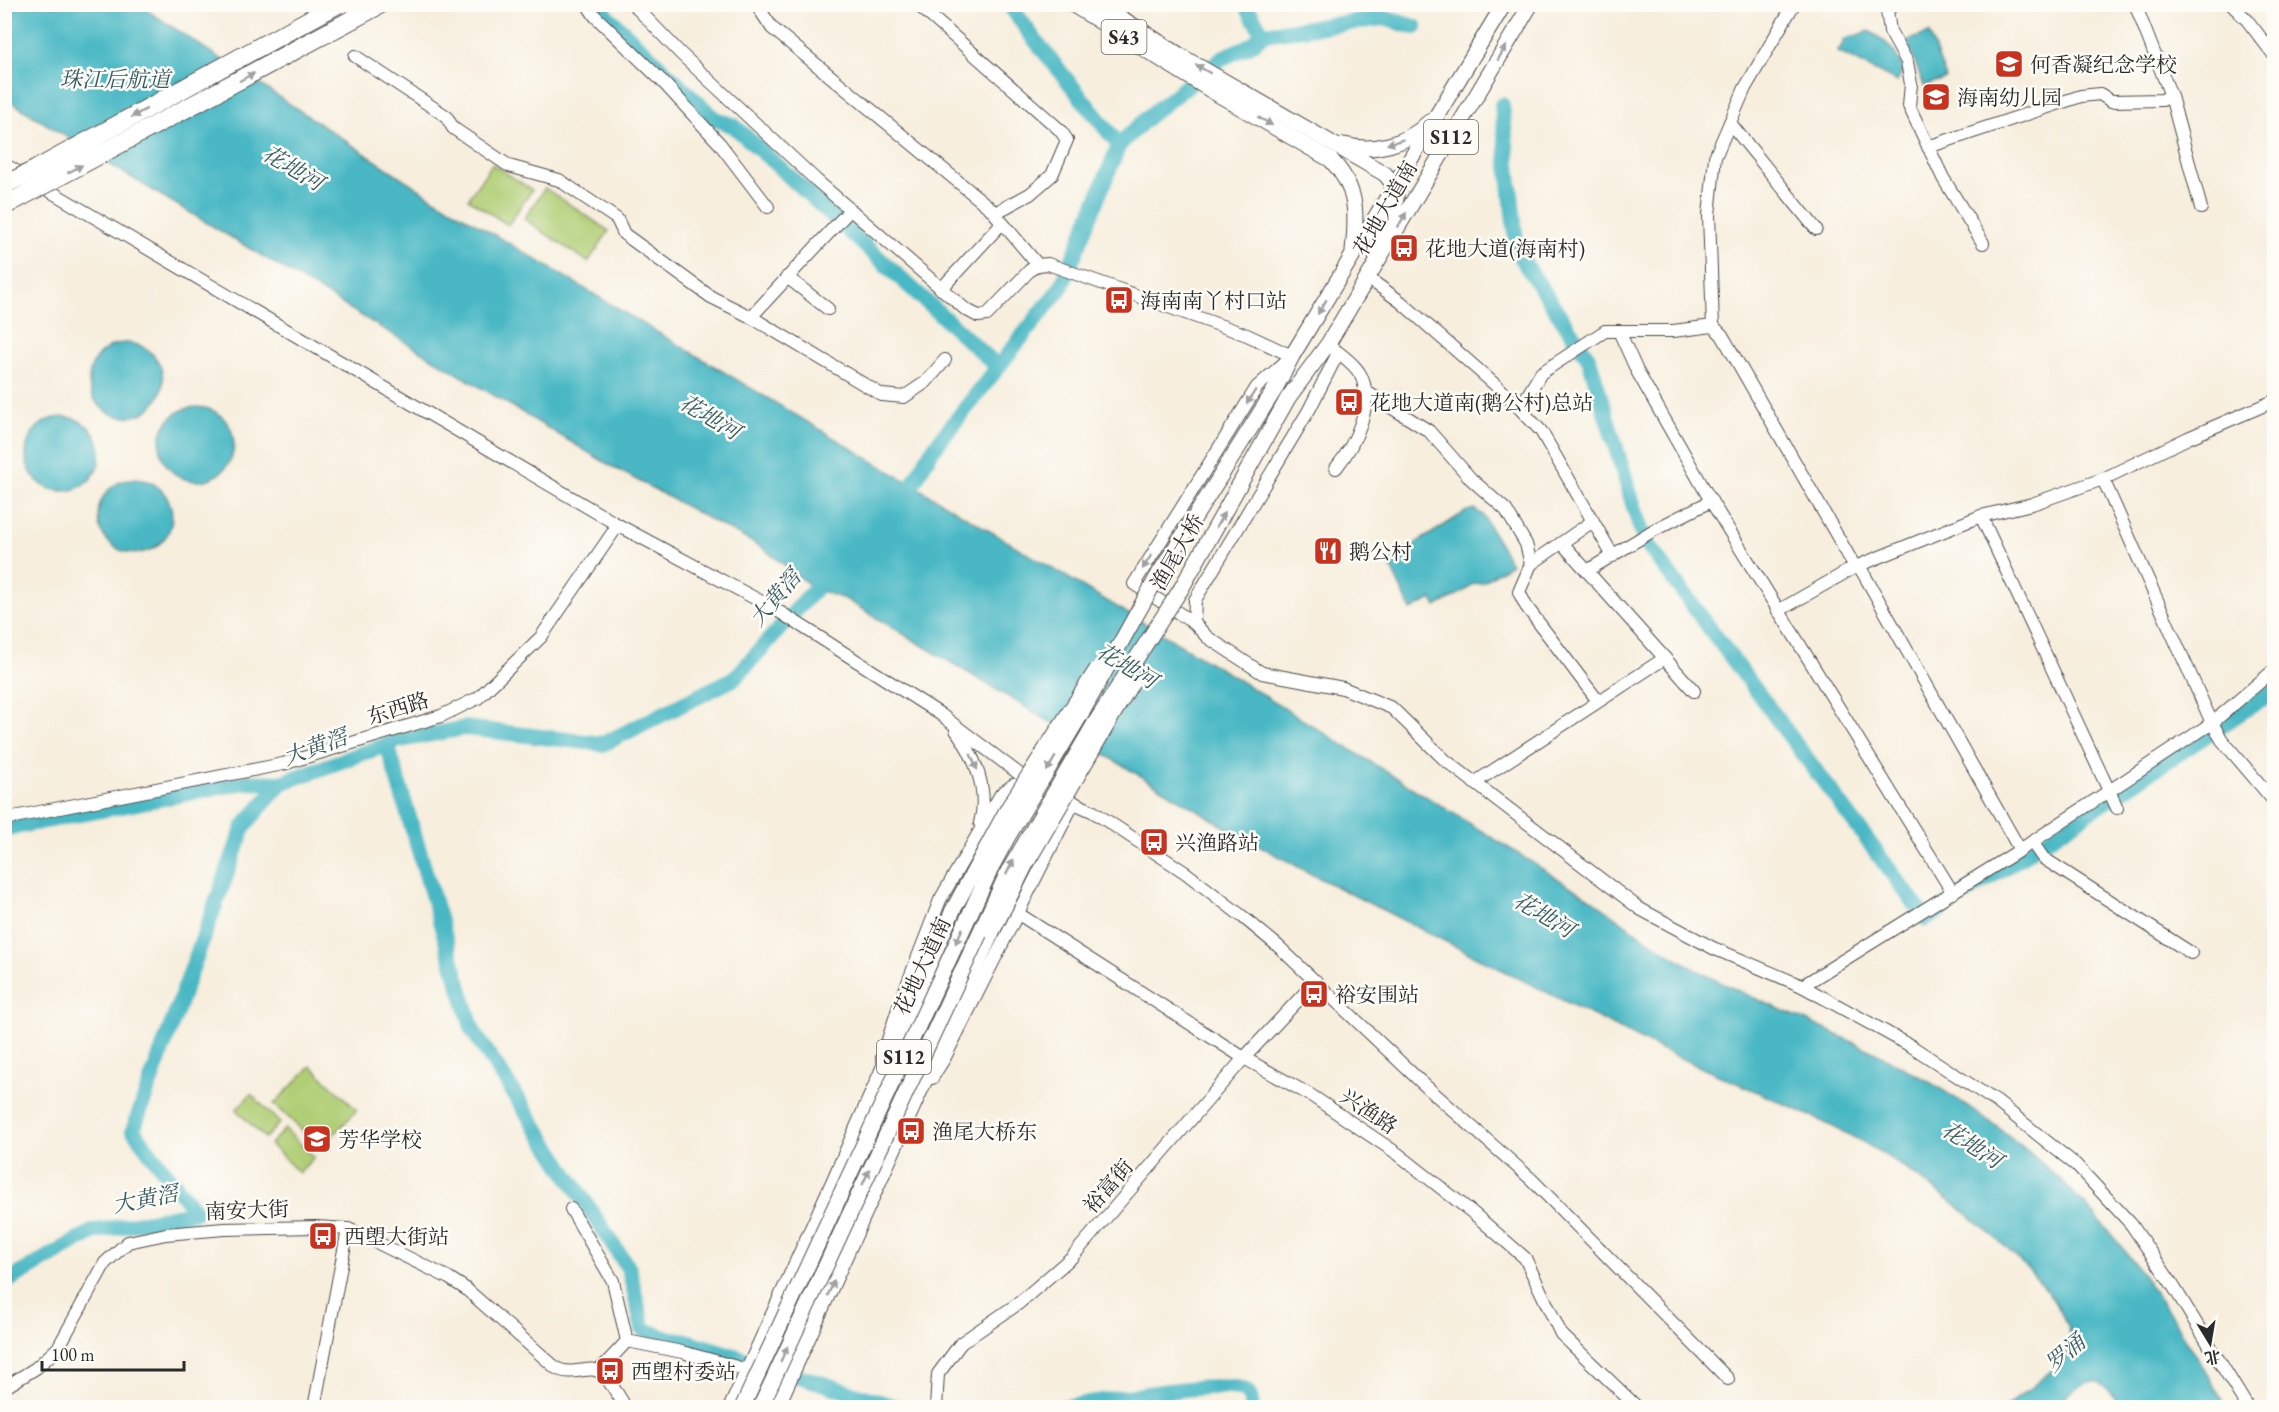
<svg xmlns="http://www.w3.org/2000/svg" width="2279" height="1412" font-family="'EB Garamond','Noto Serif SC',serif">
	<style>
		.green { fill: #b0ce75; stroke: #6e7c50; stroke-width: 1.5 }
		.water { fill: #4ab8c4; stroke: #3a7278; stroke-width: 1.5 }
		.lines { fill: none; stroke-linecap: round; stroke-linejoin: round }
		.river { stroke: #4ab8c4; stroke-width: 16 }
		.minor-casing { stroke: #4a4846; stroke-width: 14 }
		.major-casing { stroke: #4a4846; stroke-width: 17 }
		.minor { stroke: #fff; stroke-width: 12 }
		.major { stroke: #fff; stroke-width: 15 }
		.major-bridge-casing { stroke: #4a4846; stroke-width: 17; stroke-linecap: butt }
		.highway-bridge-casing { stroke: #4a4846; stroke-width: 20; stroke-linecap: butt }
		.major-bridge { stroke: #fff; stroke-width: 15 }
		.highway-bridge { stroke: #fff; stroke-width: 18 }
		.oneway { fill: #a0a0a0 }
		.labels { text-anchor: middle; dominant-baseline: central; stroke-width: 5; stroke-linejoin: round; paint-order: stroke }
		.shield { fill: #fdfcf7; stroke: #6a6a68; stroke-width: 1.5 }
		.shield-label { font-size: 20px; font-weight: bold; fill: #2b2b2b }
		.poi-label { font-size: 21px; fill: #2b2b2b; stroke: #fdfcf7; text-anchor: start }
		.street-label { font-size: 21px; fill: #2b2b2b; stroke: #fdfcf7 }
		.water-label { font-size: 22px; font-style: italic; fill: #365c61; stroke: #fdfcf7 }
	</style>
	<rect width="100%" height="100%" fill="#fdfcf7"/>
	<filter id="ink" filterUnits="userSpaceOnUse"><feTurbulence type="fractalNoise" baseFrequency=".0167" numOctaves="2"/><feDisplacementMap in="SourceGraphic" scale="12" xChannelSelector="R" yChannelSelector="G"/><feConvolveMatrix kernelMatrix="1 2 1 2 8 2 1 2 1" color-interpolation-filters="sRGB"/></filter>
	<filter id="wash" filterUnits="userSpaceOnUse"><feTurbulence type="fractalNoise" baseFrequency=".008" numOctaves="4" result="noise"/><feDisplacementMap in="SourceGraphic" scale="24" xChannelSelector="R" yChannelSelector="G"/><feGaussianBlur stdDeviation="1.35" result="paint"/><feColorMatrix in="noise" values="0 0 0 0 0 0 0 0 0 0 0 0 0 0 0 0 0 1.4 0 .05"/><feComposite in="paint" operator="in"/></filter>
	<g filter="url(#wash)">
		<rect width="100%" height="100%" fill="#f7eedd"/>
		<g class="green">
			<polygon points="492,164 532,190 508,225 468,199"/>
			<polygon points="545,188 609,231 588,262 524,219"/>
			<polygon points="311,1066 357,1110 321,1148 274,1104"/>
			<polygon points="251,1094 280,1123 265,1138 236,1110"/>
			<polygon points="285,1129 314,1157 299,1173 270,1144"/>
		</g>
		<g class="water">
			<path d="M4,5h135l289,190 806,482 357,222c42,32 85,62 133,85 57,27 117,50 173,80 85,45 163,106 223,181 41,50 73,107 107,162h-106c-18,-27 -26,-35 -54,-12 -4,4 -10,10 -15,12 -9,4 -36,0 -46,0 12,-10 60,-44 63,-56 17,-61 -162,-186 -210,-211 -71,-38 -147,-65 -219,-101l-327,-164 -91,-50 -377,-226 -30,-10 -54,-42 -150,-81 -487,-293 -119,-75z"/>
			<path d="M1869,31c20,12 25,18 35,39l-7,12 -59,-30 7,-13z"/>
			<polygon points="1929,33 1946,78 1924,86 1907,41"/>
			<circle cx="126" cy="380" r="37"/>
			<circle cx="197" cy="444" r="37"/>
			<circle cx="63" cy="454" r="37"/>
			<circle cx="135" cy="516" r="37"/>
			<polygon points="1474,509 1483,515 1511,564 1483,582 1472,584 1466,590 1436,607 1432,599 1411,610 1388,561 1465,512"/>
		</g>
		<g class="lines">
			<g class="river">
				<polyline points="599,4 607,16 715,119 734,126 998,367"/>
				<polyline points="1009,4 1031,35 1119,145"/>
				<polyline points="1245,4 1263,34"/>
				<polyline points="1502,105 1517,252 1589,359 1644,540 1926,919 2274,691"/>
				<polyline points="902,503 931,452 1062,286 1119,145 1149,116 1222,58 1253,44 1263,34 1384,18 1415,27"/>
				<polyline points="387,744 473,1031 629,1269 643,1329 665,1338 686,1341 744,1359"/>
				<polyline points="4,829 246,782 281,783"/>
				<polyline points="4,1283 92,1232 196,1212 133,1130 244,826 281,783 396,741 465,728 603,744 735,678 815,589 825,571"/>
				<polyline points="761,1364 899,1408"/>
				<path d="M1061,1408c31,-5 163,-31 185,-17 5,3 5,11 6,17"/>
			</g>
		</g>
	</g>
	<g filter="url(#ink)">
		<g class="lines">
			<g class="minor-casing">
				<g id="minor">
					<polyline points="587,4 595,16 662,81 720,144 768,207"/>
					<polyline points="633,4 680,53 816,180 965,309 978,316 987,315 1030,270 1038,265 1048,264 1247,335 1292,356 1257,387 1134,584 1194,623"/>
					<polyline points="756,4 772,28 990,208 1038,265"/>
					<polyline points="917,4 1060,130 1067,140 1052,175 1030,194 995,213"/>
					<polyline points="1894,4 1887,11 1890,31 1907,62 1911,84 1909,106 1943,178 1983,243"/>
					<polyline points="2135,4 2171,96 2201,208"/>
					<polyline points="2231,4 2247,20 2274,55"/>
					<polyline points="355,56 446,116 453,128 509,166 559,180 617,219 624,234 711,297 751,317 882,395 904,397 926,382 945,360"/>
					<polyline points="1730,123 1816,229"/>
					<polyline points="1928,147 2081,96 2100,94 2111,101 2162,100 2171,96"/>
					<polyline points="4,164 618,525 775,609 940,714 1018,773 1041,788 1092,811 1186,873 1243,917 1278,946 1420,1081 1531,1179 1728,1379"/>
					<polyline points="787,277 828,309"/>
					<polyline points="1368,278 1401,302 1509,397 1541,431 1613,556"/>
					<polyline points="941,289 1002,223"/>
					<polyline points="751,317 850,210"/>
					<polyline points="1713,326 1709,215 1715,157 1745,88 1794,4"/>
					<polyline points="1619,331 1637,371 1711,501 1953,893"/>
					<path d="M1333,348c9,8 21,15 27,26 16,29 -6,72 -24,94"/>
					<polyline points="1338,353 1309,410 1195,600 1194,623 1207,637 1262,673 1343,688 1392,708 1445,760 1640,909 1713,948 1802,986 1911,1046 1997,1102 2076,1165 2131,1224 2172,1284 2248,1408"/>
					<polyline points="1365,391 1429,431 1471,479 1506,510 1526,544 1531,564"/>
					<polyline points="1520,408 1541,373 1605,331 1673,331 1713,326 1722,335 1855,567 1862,571 2020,850"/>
					<polyline points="2103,479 2212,723 2222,740 2274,801"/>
					<polyline points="1981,516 2117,808"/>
					<polyline points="1593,521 1531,564 1519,592 1526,606 1598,701"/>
					<polyline points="1562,543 1694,691"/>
					<polyline points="1587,571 1654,530 1711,501"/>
					<polyline points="1778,611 1855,567 1981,516 2032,504 2103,479 2188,438 2274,401"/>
					<path d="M956,730c19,26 33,61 24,93"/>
					<polyline points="1474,783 1665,658"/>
					<polyline points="4,819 283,764 441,716 478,698 541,637 618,525"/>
					<polyline points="2032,842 2043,858 2191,953"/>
					<polyline points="1017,913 1244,1058 1312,1096 1398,1154 1473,1213 1525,1258 1561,1334 1638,1408"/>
					<polyline points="1802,986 2020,850 2212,723 2274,670"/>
					<polyline points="882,1058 900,1003 940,900 1001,794 1013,785 1029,783"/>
					<polyline points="932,1078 945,1057 1074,802"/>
					<polyline points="571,1209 613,1281 627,1341"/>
					<polyline points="599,1371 627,1341 682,1352 748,1370"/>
					<path d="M4,1388l32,-20 22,-20 47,-85 23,-21 38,-8 58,-5 92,-2 32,2 10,4 91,45 17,11 90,79c18,10 34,-5 45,5 10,8 18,24 25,35"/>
					<polyline points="314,1408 348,1229"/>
					<polyline points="936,1408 938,1374 961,1343 1019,1303 1072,1257 1244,1058 1316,981"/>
				</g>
			</g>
			<g class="major-casing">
				<g id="major">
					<path d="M1072,4l142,88 117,68c27,28 26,54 22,91"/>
					<path d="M1099,4l85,54 201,116c23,24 5,35 -4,59 -3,7 -4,16 -5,23"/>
					<path d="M1344,145c29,8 64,-1 85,-23"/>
					<polyline points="1159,574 1275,389 1292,356 1504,4"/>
					<polyline points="1181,589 1288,398 1328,344 1531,4"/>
					<polyline points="731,1408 834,1181 953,910"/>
					<polyline points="776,1408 992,932"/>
				</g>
			</g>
			<use href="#minor" class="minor"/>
			<use href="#major" class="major"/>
			<g class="major-bridge-casing">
				<g id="major-bridge">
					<polyline points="953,910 1008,808 1097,669"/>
					<polyline points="992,932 1026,864 1132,682"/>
					<polyline points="742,1408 992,866 1007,838 1081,714 1159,574"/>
					<polyline points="760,1408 1008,872 1095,723 1181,589"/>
				</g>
			</g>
			<g class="highway-bridge-casing">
				<g id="highway-bridge">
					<polyline points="4,185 35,170 338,4"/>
					<polyline points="4,206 381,4"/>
				</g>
			</g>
			<use href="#major-bridge" class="major-bridge"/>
			<use href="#highway-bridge" class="highway-bridge"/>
		</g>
		<defs><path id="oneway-solid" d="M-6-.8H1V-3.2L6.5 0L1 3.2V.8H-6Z" transform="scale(1.5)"/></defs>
		<g class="oneway">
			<use href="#oneway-solid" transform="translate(1502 53) rotate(-59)"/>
			<use href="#oneway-solid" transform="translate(1203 69) rotate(-150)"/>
			<use href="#oneway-solid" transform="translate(247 77) rotate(-28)"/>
			<use href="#oneway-solid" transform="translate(139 113) rotate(151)"/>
			<use href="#oneway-solid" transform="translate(1265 121) rotate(30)"/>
			<use href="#oneway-solid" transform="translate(1395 142) rotate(163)"/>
			<use href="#oneway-solid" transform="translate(75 169) rotate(-28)"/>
			<use href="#oneway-solid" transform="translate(1402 220) rotate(-60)"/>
			<use href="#oneway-solid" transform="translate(1322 307) rotate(121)"/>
			<use href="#oneway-solid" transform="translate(1251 397) rotate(122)"/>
			<use href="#oneway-solid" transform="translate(1220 520) rotate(-61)"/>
			<use href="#oneway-solid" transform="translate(1147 562) rotate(122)"/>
			<use href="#oneway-solid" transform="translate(974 762) rotate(67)"/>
			<use href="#oneway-solid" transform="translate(1051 764) rotate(121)"/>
			<use href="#oneway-solid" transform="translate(1010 867) rotate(-63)"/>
			<use href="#oneway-solid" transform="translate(959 936) rotate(115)"/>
			<use href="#oneway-solid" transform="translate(866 1177) rotate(-65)"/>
			<use href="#oneway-solid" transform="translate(831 1288) rotate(-65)"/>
			<use href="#oneway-solid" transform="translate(784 1354) rotate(-65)"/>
		</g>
	</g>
	<defs>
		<g id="school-square" transform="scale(1.5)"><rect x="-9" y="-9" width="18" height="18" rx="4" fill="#c8321e" stroke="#fdfcf7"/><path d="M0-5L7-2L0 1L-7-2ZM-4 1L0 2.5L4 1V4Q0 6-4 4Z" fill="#fff"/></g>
		<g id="bus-square" transform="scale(1.5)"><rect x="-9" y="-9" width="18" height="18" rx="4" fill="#c8321e" stroke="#fdfcf7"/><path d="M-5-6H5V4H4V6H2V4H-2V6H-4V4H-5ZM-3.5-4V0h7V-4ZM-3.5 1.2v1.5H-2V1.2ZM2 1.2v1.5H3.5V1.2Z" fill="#fff"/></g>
		<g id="restaurant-square" transform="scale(1.5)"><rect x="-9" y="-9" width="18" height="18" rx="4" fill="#c8321e" stroke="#fdfcf7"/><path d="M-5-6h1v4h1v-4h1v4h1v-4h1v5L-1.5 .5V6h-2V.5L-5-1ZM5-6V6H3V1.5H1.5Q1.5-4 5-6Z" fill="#fff"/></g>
	</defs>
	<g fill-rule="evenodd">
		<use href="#school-square" x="2009" y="64"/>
		<use href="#school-square" x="1936" y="97"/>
		<use href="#bus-square" x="1404" y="248"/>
		<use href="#bus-square" x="1119" y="300"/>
		<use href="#bus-square" x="1349" y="402"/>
		<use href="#restaurant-square" x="1328" y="551"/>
		<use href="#bus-square" x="1154" y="842"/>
		<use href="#bus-square" x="1314" y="994"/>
		<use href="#bus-square" x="911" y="1131"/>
		<use href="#school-square" x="317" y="1139"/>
		<use href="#bus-square" x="323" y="1236"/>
		<use href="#bus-square" x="610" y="1371"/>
	</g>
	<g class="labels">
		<g class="shield">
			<rect x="1101.5" y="20" width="45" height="34" rx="4.5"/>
			<rect x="1424" y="120" width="54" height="34" rx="4.5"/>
			<rect x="877" y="1040" width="54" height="34" rx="4.5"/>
		</g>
		<g class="shield-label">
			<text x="1124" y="37">S43</text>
			<text x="1451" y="137">S112</text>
			<text x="904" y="1057">S112</text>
		</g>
		<g class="poi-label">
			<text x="2030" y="64">何香凝纪念学校</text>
			<text x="1957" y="97">海南幼儿园</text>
			<text x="1425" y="248">花地大道(海南村)</text>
			<text x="1140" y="300">海南南丫村口站</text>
			<text x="1370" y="402">花地大道南(鹅公村)总站</text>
			<text x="1349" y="551">鹅公村</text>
			<text x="1175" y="842">兴渔路站</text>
			<text x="1335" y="994">裕安围站</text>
			<text x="932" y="1131">渔尾大桥东</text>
			<text x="338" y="1139">芳华学校</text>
			<text x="344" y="1236">西塱大街站</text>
			<text x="631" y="1371">西塱村委站</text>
		</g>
		<g class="street-label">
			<text transform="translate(1385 208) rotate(-60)">花地大道南</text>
			<text transform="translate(1177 552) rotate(-60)">渔尾大桥</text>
			<text transform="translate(398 708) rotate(-17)">东西路</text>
			<text transform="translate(922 966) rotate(-65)">花地大道南</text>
			<text transform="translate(1369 1111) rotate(34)">兴渔路</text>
			<text transform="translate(1108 1186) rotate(-49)">裕富街</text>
			<text transform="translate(247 1210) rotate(-2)">南安大街</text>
		</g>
		<g class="water-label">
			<text x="115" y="79">珠江后航道</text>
			<text transform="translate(293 168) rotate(31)">花地河</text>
			<text transform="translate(710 417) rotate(31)">花地河</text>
			<text transform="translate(775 598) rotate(-50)">大黄滘</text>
			<text transform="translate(1127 666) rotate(31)">花地河</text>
			<text transform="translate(315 747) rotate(-20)">大黄滘</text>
			<text transform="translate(1544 915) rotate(31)">花地河</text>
			<text transform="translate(1972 1145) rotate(33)">花地河</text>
			<text transform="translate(145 1199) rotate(-11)">大黄滘</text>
			<text transform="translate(2065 1353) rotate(-40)">罗涌</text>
		</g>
	</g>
	<rect width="2279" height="1412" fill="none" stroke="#fdfcf7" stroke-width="24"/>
	<g transform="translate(2210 1343) rotate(169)" stroke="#fdfcf7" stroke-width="4.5" paint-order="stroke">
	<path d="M0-4.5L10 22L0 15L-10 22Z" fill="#2b2b2b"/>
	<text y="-9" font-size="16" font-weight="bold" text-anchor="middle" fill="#2b2b2b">北</text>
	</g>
	<path d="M42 1361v9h142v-9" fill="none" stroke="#2b2b2b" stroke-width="3"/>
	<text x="51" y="1361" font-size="18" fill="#2b2b2b" stroke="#fdfcf7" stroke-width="4.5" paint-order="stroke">100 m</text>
</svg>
